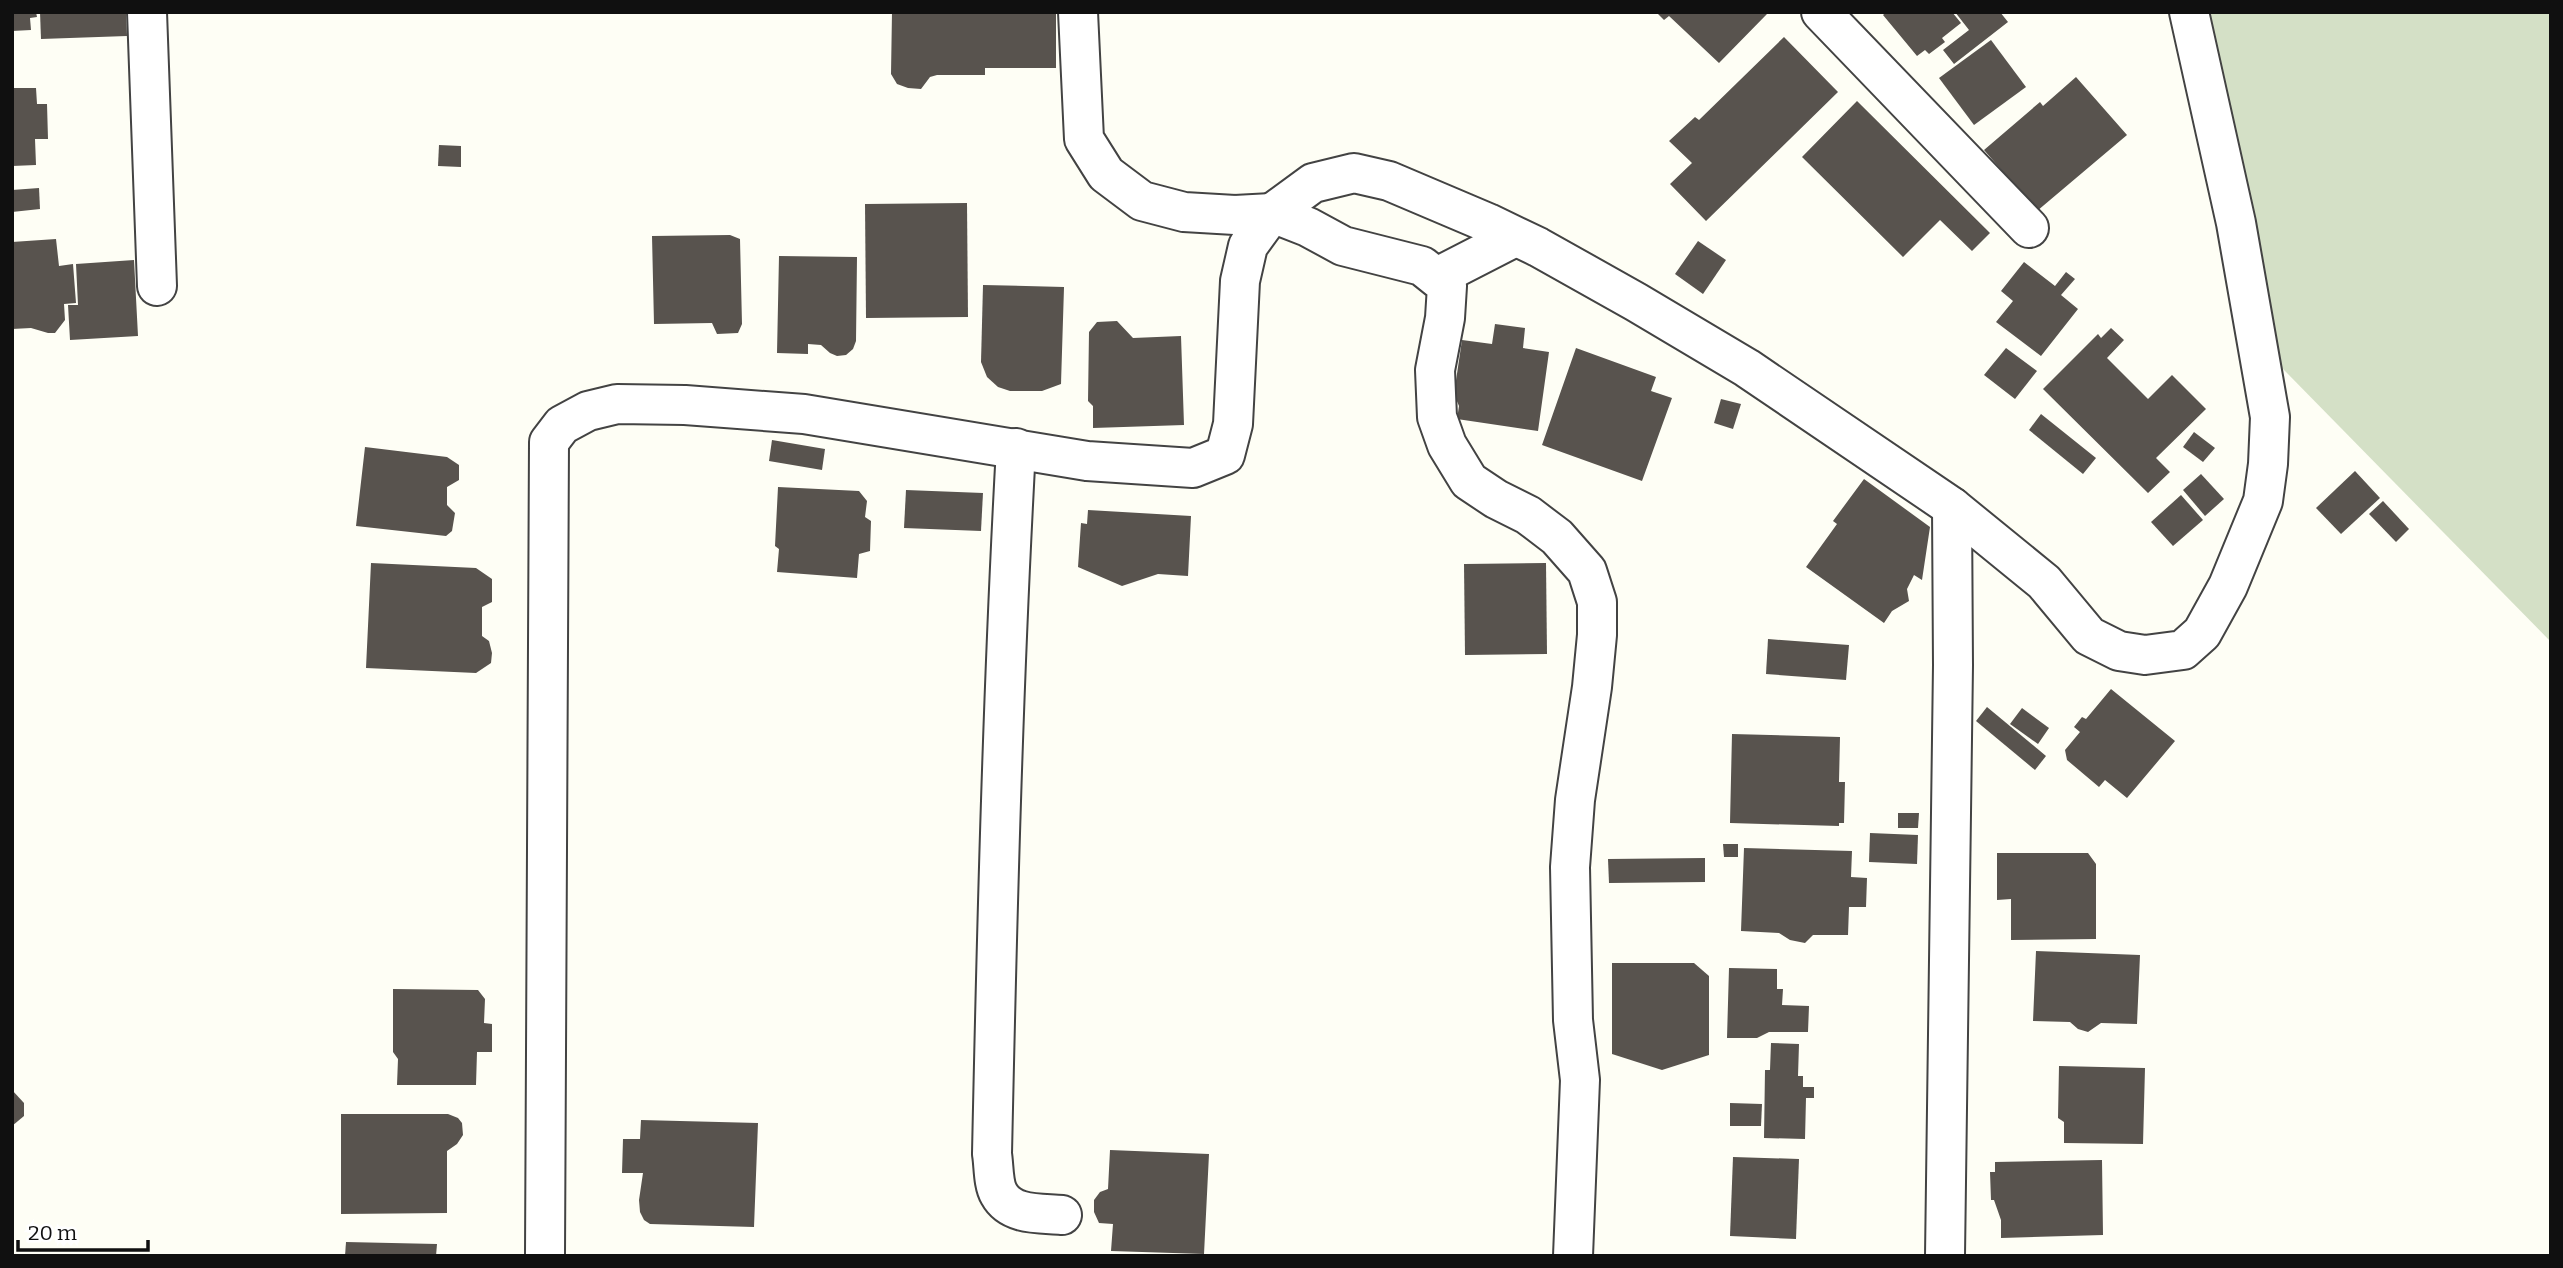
<svg xmlns="http://www.w3.org/2000/svg" width="2563" height="1268" font-family="Bitter,serif">
	<style>
		.cemetery { fill: #d4e0c6 }
		.building { fill: #58534e }
		.lines { fill: none; stroke-linecap: round; stroke-linejoin: round }
		.minor-casing { stroke: #434343; stroke-width: 42 }
		.minor { stroke: #fff; stroke-width: 38 }
	</style>
	<rect width="100%" height="100%" fill="#fefef5"/>
	<polygon class="cemetery" points="2210,12 2551,12 2551,642 2282,368"/>
	<g class="building">
		<polygon points="12,12 36,12 37,17 30,18 31,30 12,31"/>
		<polygon points="40,12 126,12 127,36 41,39"/>
		<polygon points="892,12 1056,12 1056,68 985,68 985,75 937,75 930,77 921,89 908,88 897,84 891,74"/>
		<polygon points="1656,12 1765,12 1767,14 1719,63 1669,16 1664,20"/>
		<polygon points="1886,12 1952,12 1961,23 1942,38 1945,42 1929,54 1925,50 1917,56 1883,15"/>
		<polygon points="1955,12 2000,12 2008,22 1954,64 1943,50 1969,30"/>
		<polygon points="1784,37 1838,92 1706,221 1670,184 1692,163 1669,141 1695,117 1699,120"/>
		<polygon points="1991,40 2026,87 1974,125 1939,78"/>
		<polygon points="2076,77 2127,135 2037,211 1984,150 2040,102 2043,106"/>
		<polygon points="12,88 36,88 37,104 47,104 48,139 35,139 36,165 12,166"/>
		<polygon points="1857,101 1990,233 1972,251 1940,220 1903,257 1802,157"/>
		<polygon points="439,145 461,146 461,167 438,166"/>
		<polygon points="39,188 40,209 12,212 12,190"/>
		<polygon points="967,203 968,317 866,318 865,204"/>
		<polygon points="730,235 740,239 742,324 738,333 717,334 712,323 654,324 652,236"/>
		<polygon points="56,239 59,266 73,264 76,303 64,304 65,320 55,333 48,333 31,328 12,329 12,242"/>
		<polygon points="1698,241 1726,260 1703,294 1675,274"/>
		<polygon points="779,256 857,257 856,341 853,349 846,355 837,356 830,353 821,345 808,344 808,354 777,353"/>
		<polygon points="134,260 138,336 70,340 68,305 78,305 76,264"/>
		<polygon points="2024,262 2055,286 2066,272 2075,279 2061,295 2078,309 2041,356 1996,322 2013,301 2001,291"/>
		<polygon points="983,285 1064,287 1061,384 1042,391 1010,391 998,387 987,377 981,362"/>
		<polygon points="1117,321 1133,338 1181,336 1184,425 1093,428 1093,406 1088,401 1089,332 1097,322"/>
		<polygon points="1495,324 1525,328 1523,348 1549,352 1538,431 1457,419 1459,406 1454,394 1462,340 1492,344"/>
		<polygon points="2111,328 2124,340 2107,358 2148,399 2172,375 2206,409 2156,458 2170,472 2148,493 2043,389 2098,334 2101,338"/>
		<polygon points="1576,348 1656,377 1651,391 1672,398 1642,481 1542,445"/>
		<polygon points="2006,348 2037,371 2015,399 1984,375"/>
		<polygon points="1721,399 1741,404 1733,429 1714,423"/>
		<polygon points="2041,414 2096,458 2083,474 2029,430"/>
		<polygon points="2194,432 2215,448 2203,462 2183,447"/>
		<polygon points="772,440 825,449 822,470 769,461"/>
		<polygon points="365,447 447,457 459,465 459,480 447,487 447,505 455,513 452,531 446,536 356,526"/>
		<polygon points="2355,471 2380,498 2341,534 2316,508"/>
		<polygon points="2201,474 2224,499 2205,516 2183,490"/>
		<polygon points="1864,479 1930,527 1922,580 1914,575 1907,589 1909,601 1892,611 1884,623 1806,567 1837,524 1833,521"/>
		<polygon points="778,487 859,491 867,501 865,517 871,521 870,551 859,554 857,578 777,572 779,549 775,546"/>
		<polygon points="906,490 983,493 981,531 904,528"/>
		<polygon points="2181,495 2203,520 2173,546 2151,522"/>
		<polygon points="2383,501 2409,529 2396,542 2369,514"/>
		<polygon points="1088,510 1191,516 1188,576 1158,574 1122,586 1078,567 1081,523 1087,524"/>
		<polygon points="371,563 476,568 492,579 492,602 482,607 482,636 489,641 492,653 491,663 476,673 366,668"/>
		<polygon points="1546,563 1547,654 1465,655 1464,564"/>
		<polygon points="1768,639 1849,645 1846,680 1766,674"/>
		<polygon points="2111,689 2175,741 2127,798 2105,780 2099,787 2067,760 2065,750 2080,732 2074,727 2082,717 2086,719"/>
		<polygon points="1987,707 2046,756 2035,770 1976,721"/>
		<polygon points="2022,708 2049,728 2038,744 2010,724"/>
		<polygon points="1732,734 1840,737 1839,782 1845,782 1844,823 1839,823 1839,826 1730,823"/>
		<polygon points="1898,813 1919,813 1918,828 1898,828"/>
		<polygon points="1870,833 1918,835 1917,864 1869,862"/>
		<polygon points="1723,844 1738,844 1738,857 1724,857"/>
		<polygon points="1744,848 1852,851 1851,877 1867,878 1866,907 1849,907 1848,935 1813,935 1805,943 1790,940 1779,933 1741,931"/>
		<polygon points="1997,853 2088,853 2096,864 2096,939 2011,940 2011,899 1997,900"/>
		<polygon points="1705,858 1705,882 1609,883 1608,859"/>
		<polygon points="2036,951 2140,955 2137,1024 2101,1023 2088,1032 2078,1029 2070,1022 2033,1021"/>
		<polygon points="1612,963 1694,963 1709,976 1709,1055 1662,1070 1612,1054"/>
		<polygon points="1729,968 1777,969 1777,989 1783,989 1782,1005 1809,1006 1808,1032 1769,1032 1757,1038 1727,1038"/>
		<polygon points="393,989 478,990 485,999 484,1023 492,1024 492,1052 477,1052 476,1085 397,1085 398,1059 393,1052"/>
		<polygon points="1771,1043 1799,1044 1798,1076 1803,1076 1803,1087 1814,1087 1814,1098 1806,1098 1805,1139 1764,1138 1765,1070 1770,1070"/>
		<polygon points="2059,1066 2145,1068 2143,1144 2064,1143 2064,1122 2058,1118"/>
		<polygon points="12,1090 24,1103 24,1116 12,1126"/>
		<polygon points="1730,1103 1762,1104 1761,1126 1730,1126"/>
		<polygon points="341,1114 448,1114 458,1118 462,1123 463,1135 457,1144 447,1151 447,1213 341,1214"/>
		<polygon points="641,1120 758,1123 754,1227 650,1224 644,1220 640,1212 639,1200 643,1173 622,1173 623,1139 640,1139"/>
		<polygon points="1110,1150 1209,1154 1204,1254 1111,1251 1113,1224 1099,1223 1094,1212 1094,1200 1100,1192 1108,1189"/>
		<polygon points="1733,1157 1799,1159 1796,1239 1730,1236"/>
		<polygon points="2102,1160 2103,1235 2001,1238 2001,1220 1994,1200 1991,1200 1990,1172 1995,1172 1995,1162"/>
		<polygon points="346,1242 437,1244 436,1256 345,1256"/>
	</g>
	<g class="lines">
		<g class="minor-casing">
			<g id="minor">
				<polyline points="147,12 157,286"/>
				<polyline points="1078,12 1084,139 1106,174 1142,201 1184,212 1235,215 1272,213 1308,227 1343,246 1422,266 1447,286 1445,318 1435,370 1437,417 1447,445 1469,481 1496,499 1528,515 1557,537 1587,571 1597,602 1597,635 1592,687 1575,800 1570,867 1573,1020 1580,1080 1573,1256"/>
				<polyline points="1821,12 2029,228"/>
				<polyline points="1437,277 1515,237"/>
				<path d="M1016,448c-13,235 -19,471 -24,706 2,12 1,30 7,40 12,22 41,19 63,21"/>
				<polyline points="545,1256 549,442 562,425 588,411 617,404 685,405 804,414 1087,461 1193,468 1225,455 1233,424 1240,281 1248,246 1272,213 1313,183 1354,173 1389,181 1488,223 1538,247 1636,302 1747,368 1952,507 2044,582 2089,636 2119,651 2145,655 2183,650 2202,633 2228,586 2263,501 2268,464 2270,417 2236,223 2189,12"/>
				<polyline points="1945,1256 1953,665 1952,507"/>
			</g>
		</g>
		<use href="#minor" class="minor"/>
	</g>
	<rect width="2563" height="1268" fill="none" stroke="#101010" stroke-width="28"/>
	<path d="M18 1240v10h130v-10" fill="none" stroke="#101010" stroke-width="3.5"/>
	<text x="28" y="1240" font-size="21" fill="#101010" stroke="#ffffff" stroke-width="5" paint-order="stroke">20 m</text>
</svg>
